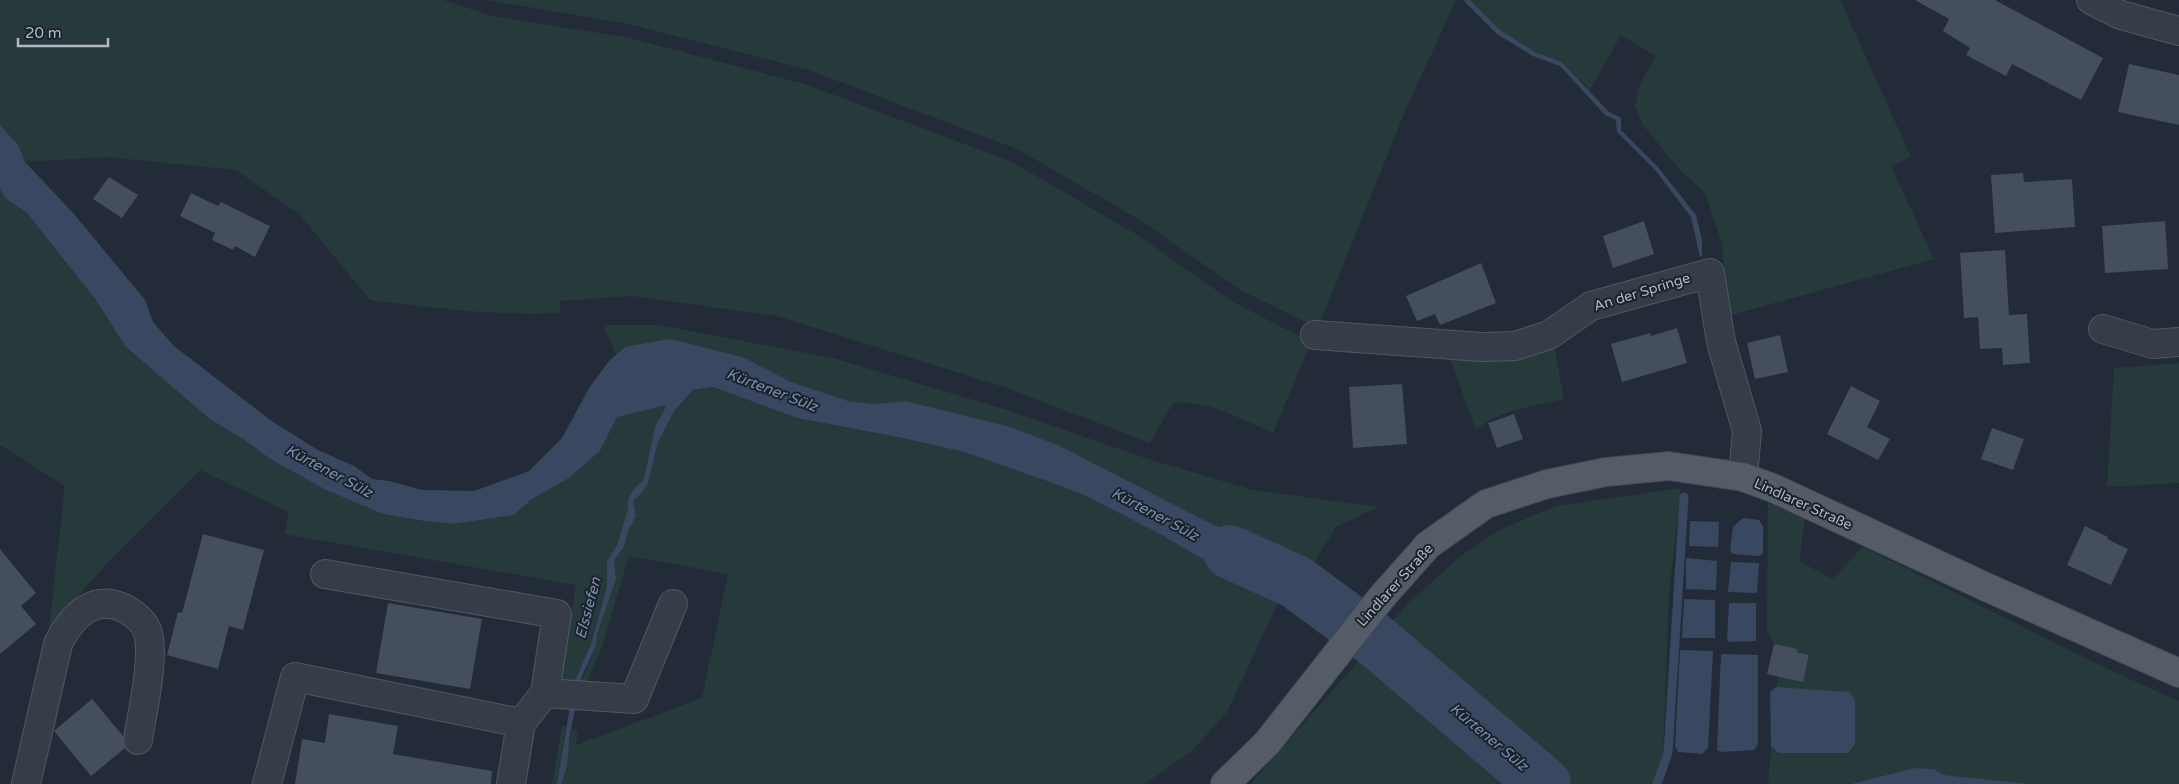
<svg xmlns="http://www.w3.org/2000/svg" width="2179" height="784" font-family="'Varela Round',sans-serif">
	<style>
		.green { fill: #273a3b }
		.water { fill: #394860 }
		.lines { fill: none; stroke-linecap: round; stroke-linejoin: round }
		.stream { stroke: #394860; stroke-width: 9 }
		.river { stroke: #394860; stroke-width: 54 }
		.building { fill: #444e5c }
		.minor-casing { stroke: #515863; stroke-width: 30 }
		.major-casing { stroke: #3f4651; stroke-width: 30 }
		.minor { stroke: #363d48; stroke-width: 28 }
		.major { stroke: #545c68; stroke-width: 28 }
		.labels { text-anchor: middle; dominant-baseline: central; stroke-width: 4; stroke-linejoin: round; paint-order: stroke }
		.street-label { font-size: 14px; fill: #b1b8c4; stroke: #1b222d }
		.water-label { font-size: 15px; font-style: italic; fill: #7b8eaa; stroke: #1b222d }
	</style>
	<rect width="100%" height="100%" fill="#222b37"/>
	<g class="green">
		<path d="M0,0h443l49,16 133,21 180,47 207,78 124,72 97,68 78,40 -38,91c-32,-14 -63,-33 -100,-30l-23,40 -146,-56 -227,-71 -145,-20 -72,5v12c-64,3 -126,-5 -190,-13l-70,-85 -64,-45 -130,-13 -81,5 -6,-16 -19,-21z"/>
		<polygon points="487,0 1456,0 1406,109 1318,328 1240,290 1143,222 1019,150 809,70 629,24"/>
		<polygon points="1470,0 1840,0 1911,157 1891,166 1934,259 1728,316 1722,244 1705,193 1680,170 1643,125 1635,106 1640,84 1656,56 1621,35 1590,90 1562,62 1535,52 1500,30"/>
		<path d="M0,188l5,10 22,15 69,87 29,46 145,113 56,31 57,24 71,10 60,-9 18,-16 37,-21 31,-27 17,-34 50,-12 -12,21 -11,53 -16,20v10l-11,36 -10,16v26l-16,57 -17,39h-9l-4,-8 15,-90 -292,-51 5,-22 -89,-42c-52,55 -111,104 -152,167l17,-151 -65,-41z"/>
		<polygon points="603,325 659,325 833,358 1007,410 1145,458 1253,490 1378,507 1336,527 1309,571 1202,519 1060,446 1008,426 905,401 873,404 848,401 791,382 745,358 625,347 616,355"/>
		<path d="M1553,340l11,59c-29,7 -65,10 -88,31l-29,-80z"/>
		<polygon points="2179,363 2179,483 2107,487 2114,368"/>
		<polygon points="713,387 797,418 898,437 964,452 1047,481 1084,495 1162,535 1197,556 1282,594 1227,712 1192,751 1144,784 561,784 567,766 571,728 578,731 576,745 702,698 728,574 629,556 602,647 587,682 581,683 596,646 597,634 616,579 614,560 624,547 628,531 636,516 633,501 640,495 647,486 658,442 675,410 693,390"/>
		<polygon points="1681,488 1669,595 1662,784 1565,784 1400,644 1386,628 1408,604 1458,558 1499,530 1556,506"/>
		<polygon points="1768,503 1805,518 1799,561 1832,579 1863,547 2114,672 2179,701 2179,784 2031,784 1944,775 1934,769 1915,768 1851,784 1768,784 1778,676 1803,682 1809,656 1797,652 1798,649 1774,644 1767,630"/>
		<polygon points="1365,654 1524,784 1250,784"/>
		<polygon points="562,726 566,727 557,784 552,784"/>
	</g>
	<g class="water">
		<polygon points="1463,0 1470,0 1500,30 1535,52 1562,62 1608,111 1621,118 1621,130 1658,167 1696,215 1702,240 1702,256 1700,257 1691,217 1655,170 1617,132 1616,120 1605,115 1560,66 1533,56 1497,34"/>
		<polygon points="0,125 19,146 25,162 75,215 145,300 153,322 174,346 273,422 318,450 354,466 372,479 390,481 422,490 474,491 529,471 562,438 589,388 609,361 625,347 670,339 745,358 791,382 848,401 873,404 905,401 1008,426 1060,446 1202,519 1309,571 1282,594 1197,556 1162,535 1084,495 1047,481 964,452 898,437 797,418 713,387 693,390 675,410 658,442 647,486 640,495 633,501 636,516 628,531 624,547 614,560 616,579 597,634 596,646 582,676 570,734 567,766 561,784 557,784 574,683 591,644 607,587 607,561 617,545 628,509 628,499 634,489 644,479 655,426 667,405 617,417 600,451 569,478 532,499 514,515 454,524 425,521 383,514 326,490 270,459 245,440 210,419 125,346 96,300 27,213 5,198 0,188"/>
		<polygon points="1743,518 1759,520 1763,526 1763,554 1759,556 1733,554 1730,551 1733,527"/>
		<polygon points="1690,521 1719,522 1718,547 1689,546"/>
		<polygon points="1686,558 1717,561 1716,590 1686,589"/>
		<polygon points="1731,562 1759,563 1757,593 1728,592"/>
		<polygon points="1684,599 1715,600 1715,638 1682,638"/>
		<polygon points="1729,603 1756,603 1756,641 1729,642 1727,639"/>
		<polygon points="1386,628 1400,644 1565,784 1524,784 1365,654"/>
		<polygon points="1680,650 1713,651 1708,748 1702,754 1678,752 1675,746"/>
		<polygon points="1721,654 1758,655 1758,744 1754,750 1721,752 1717,750"/>
		<polygon points="1776,687 1850,692 1855,701 1855,744 1848,753 1779,753 1771,746 1770,692"/>
		<polygon points="1915,768 1934,769 1944,775 2031,784 1851,784"/>
	</g>
	<g class="lines">
		<polyline class="stream" points="1657,784 1668,753 1684,497"/>
		<polyline class="river" points="1230,552 1296,582 1376,641 1544,784"/>
	</g>
	<g class="building">
		<polygon points="1915,0 1995,0 2103,58 2081,100 2012,64 2006,76 1966,55 1970,48 1943,31 1949,19"/>
		<polygon points="2129,64 2179,75 2179,125 2118,112"/>
		<polygon points="2023,173 2024,182 2072,179 2075,227 1995,233 1991,175"/>
		<polygon points="109,177 138,195 122,218 93,199"/>
		<polygon points="191,193 218,206 221,202 270,226 255,257 235,246 233,250 212,240 215,233 180,216"/>
		<polygon points="1644,221 1654,254 1613,268 1603,236"/>
		<polygon points="2165,221 2168,269 2105,273 2102,226"/>
		<polygon points="2005,250 2009,315 2027,314 2030,363 2003,365 2002,348 1980,349 1978,317 1964,318 1960,253"/>
		<polygon points="1481,263 1496,303 1440,325 1435,314 1417,321 1406,296"/>
		<polygon points="1677,328 1687,363 1622,382 1611,344 1650,333 1651,336"/>
		<polygon points="1780,335 1788,372 1755,379 1747,343"/>
		<polygon points="1402,384 1407,444 1353,448 1349,387"/>
		<polygon points="1851,386 1880,401 1867,427 1890,439 1878,460 1827,434"/>
		<polygon points="1514,414 1523,439 1497,448 1488,423"/>
		<polygon points="1992,428 2024,439 2013,470 1981,459"/>
		<polygon points="2085,526 2108,537 2107,539 2128,549 2111,585 2067,565"/>
		<polygon points="203,534 264,550 243,630 229,626 218,669 167,655 178,612 182,613"/>
		<polygon points="0,549 36,593 21,606 36,624 0,654"/>
		<polygon points="388,603 482,619 470,689 376,673"/>
		<polygon points="1774,644 1798,649 1797,652 1809,655 1803,682 1767,674"/>
		<polygon points="92,699 123,736 125,748 91,776 54,731"/>
		<polygon points="329,714 398,726 393,754 492,771 491,784 295,784 302,739 325,743"/>
	</g>
	<g class="lines">
		<g class="minor-casing">
			<g id="minor">
				<polyline points="2091,0 2121,15 2179,31"/>
				<polyline points="2103,329 2153,344 2179,342"/>
				<polyline points="1315,335 1482,347 1515,346 1549,335 1591,306 1710,273 1721,342 1747,431 1743,477"/>
				<polyline points="545,693 634,699 673,604"/>
				<path d="M26,784l32,-140c14,-29 38,-53 71,-33 8,5 14,10 18,19 9,24 -5,83 -9,110"/>
				<polyline points="267,784 295,677 521,723 545,693 557,614 325,574"/>
				<polyline points="511,784 521,723"/>
			</g>
		</g>
		<g class="major-casing">
			<polyline id="major" points="1225,784 1267,743 1381,598 1428,545 1486,504 1547,484 1606,472 1669,466 1743,477 1773,488 1986,587 2179,673"/>
		</g>
		<use href="#minor" class="minor"/>
		<use href="#major" class="major"/>
	</g>
	<g class="labels">
		<g class="street-label">
			<text transform="translate(1642 292) rotate(-17)">An der Springe</text>
			<text transform="translate(1803 504) rotate(24)">Lindlarer Straße</text>
			<text transform="translate(1395 585) rotate(-48)">Lindlarer Straße</text>
		</g>
		<g class="water-label">
			<text transform="translate(772 390) rotate(21)">Kürtener Sülz</text>
			<text transform="translate(329 471) rotate(28)">Kürtener Sülz</text>
			<text transform="translate(1155 514) rotate(28)">Kürtener Sülz</text>
			<text transform="translate(588 608) rotate(-75)">Elssiefen</text>
			<text transform="translate(1489 737) rotate(40)">Kürtener Sülz</text>
		</g>
	</g>
	<path d="M18 38v8h90v-8" fill="none" stroke="#b1b8c4" stroke-width="2.5"/>
	<text x="25" y="38" font-size="15" fill="#b1b8c4" stroke="#1b222d" stroke-width="4" paint-order="stroke">20 m</text>
</svg>
